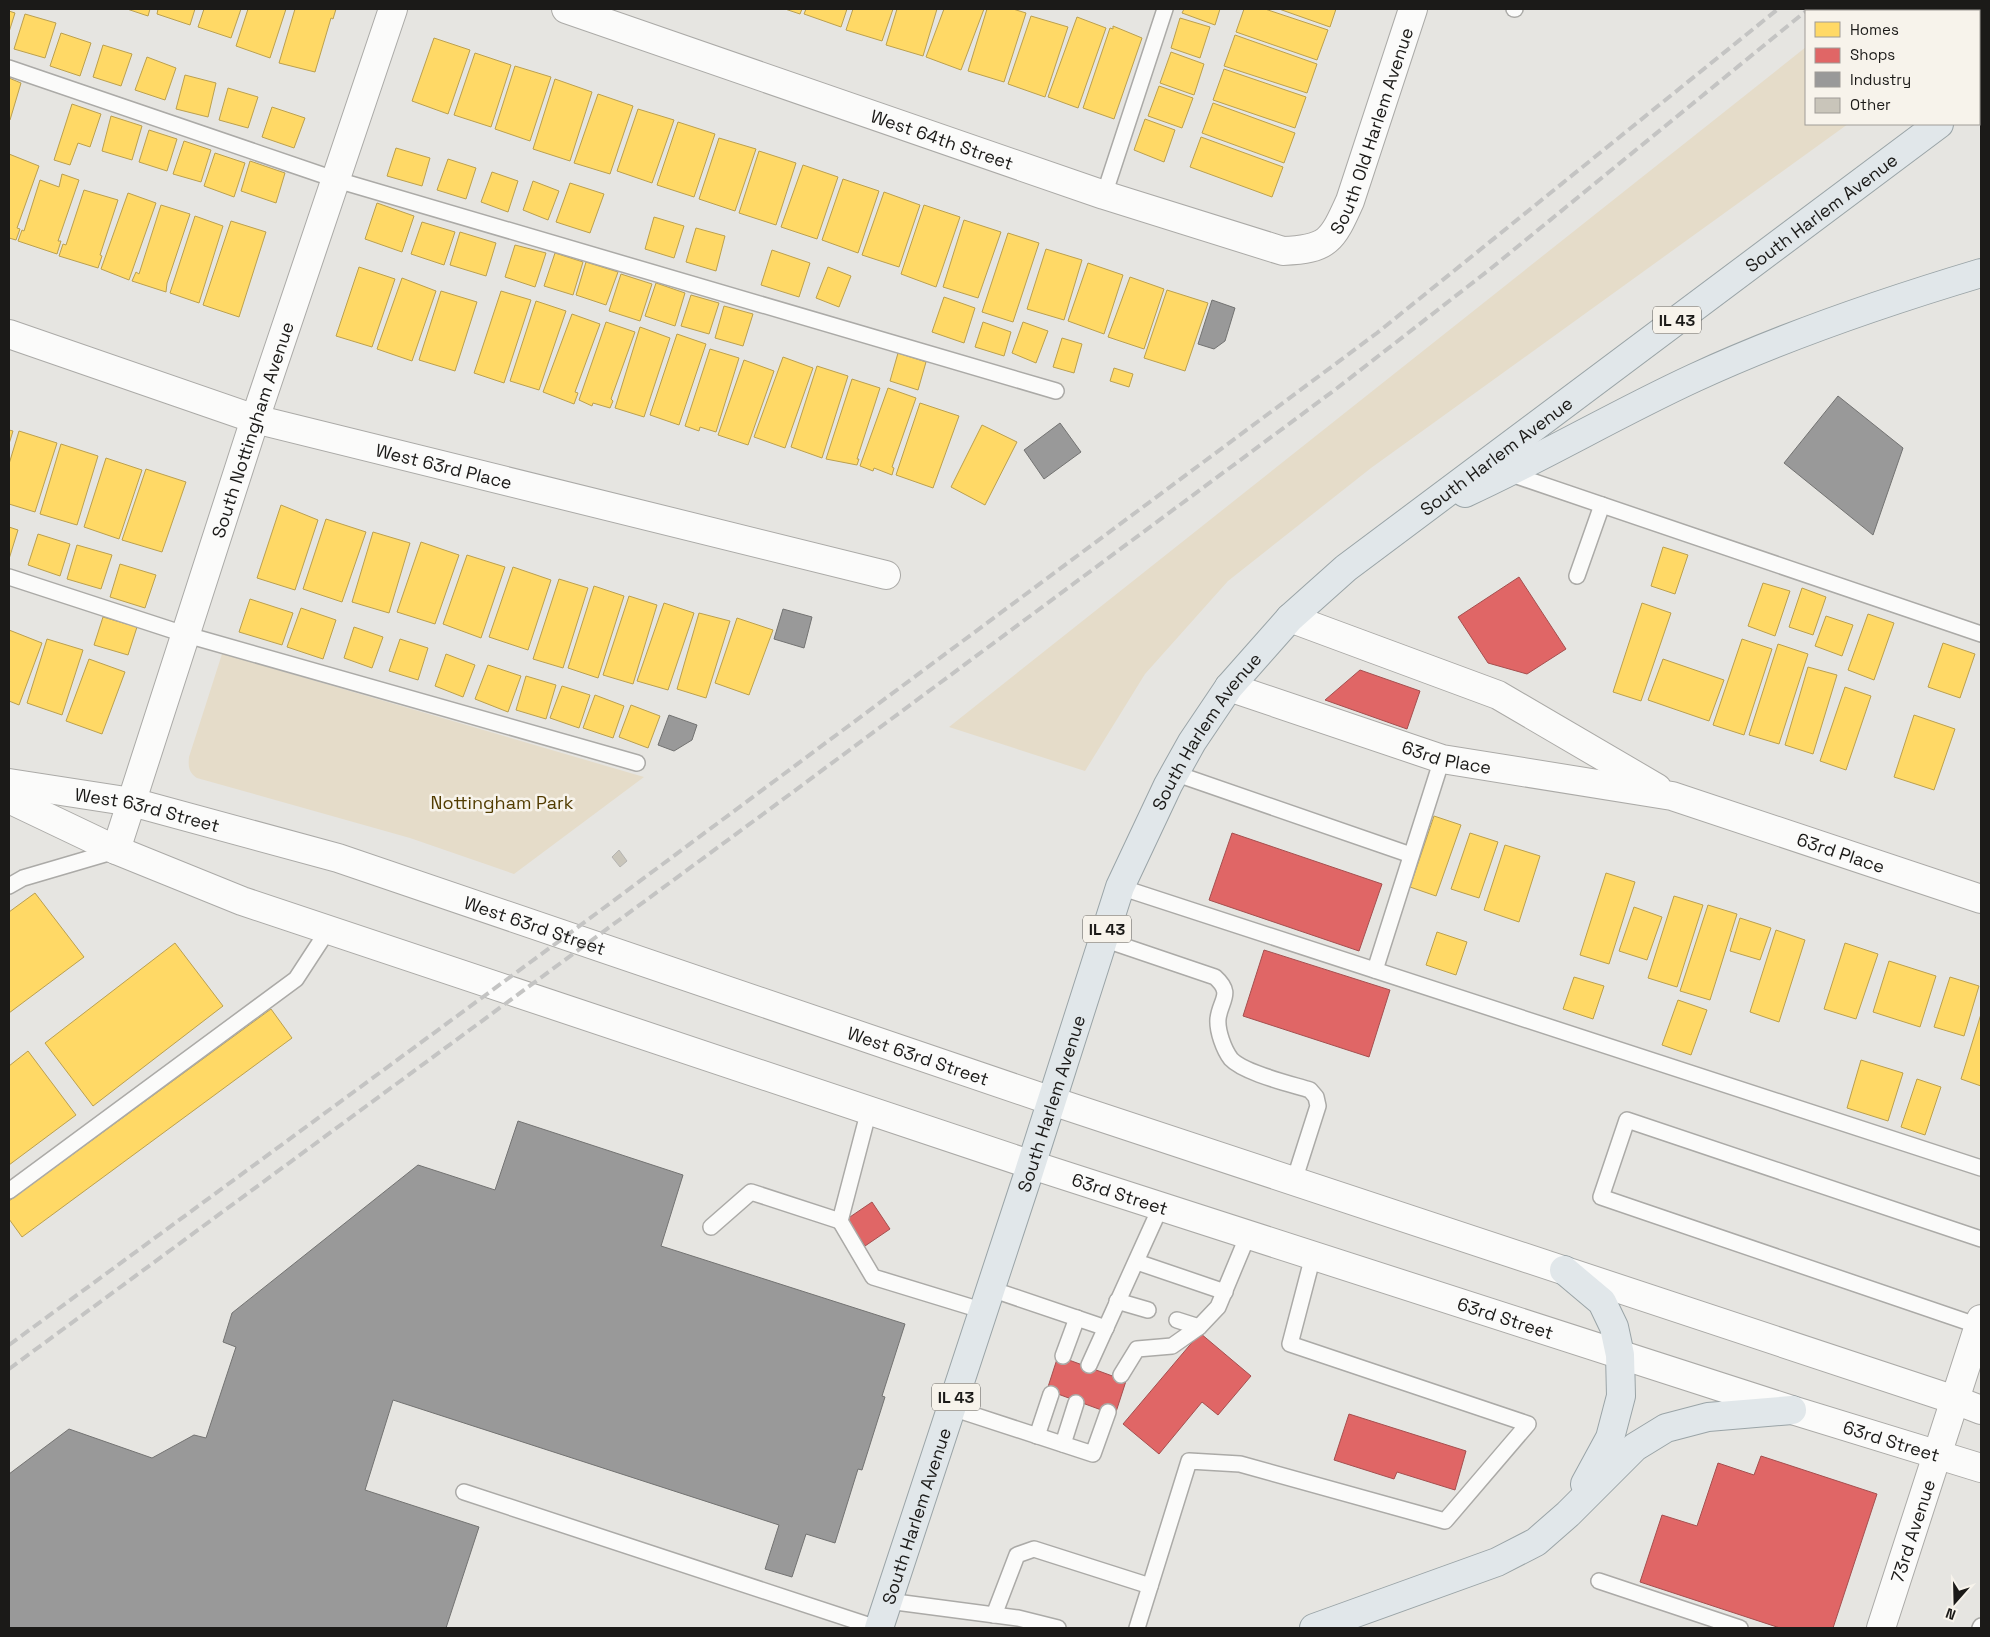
<svg xmlns="http://www.w3.org/2000/svg" width="1990" height="1637" font-family="'Space Grotesk',sans-serif">
	<style>
		.green { fill: #e5dcc9 }
		.homes { fill: #ffd966; stroke: #bba04f }
		.shops { fill: #e06666; stroke: #a54f4f }
		.industry { fill: #999; stroke: #737372 }
		.building { fill: #c9c5ba; stroke: #b5b4b1 }
		.lines { fill: none; stroke-linecap: round; stroke-linejoin: round }
		.lane-casing { stroke: #abaaa7; stroke-width: 18 }
		.street-casing { stroke: #abaaa7; stroke-width: 30 }
		.secondary-casing { stroke: #abaaa7; stroke-width: 30 }
		.primary-casing { stroke: #9aa4a7; stroke-width: 30 }
		.lane { stroke: #fbfbfa; stroke-width: 15 }
		.street { stroke: #fbfbfa; stroke-width: 28 }
		.secondary { stroke: #fbfbfa; stroke-width: 28 }
		.primary { stroke: #e1e7ea; stroke-width: 28 }
		.rail { stroke: #c4c4c3; stroke-width: 4; stroke-dasharray: 10 5; stroke-linecap: butt }
		.labels { text-anchor: middle; dominant-baseline: central; stroke-width: 5; stroke-linejoin: round; paint-order: stroke }
		.shield { fill: #f7f3eb; stroke: #5d5b57; stroke-width: 1 }
		.shield-label { font-size: 16px; font-weight: bold; fill: #1b1a18 }
		.street-label { font-size: 18px; fill: #1b1a18; stroke: #f7f3eb }
		.park-label { font-size: 18px; fill: #523c00; stroke: #f7f3eb }
	</style>
	<rect width="100%" height="100%" fill="#e6e5e1"/>
	<g class="green">
		<polygon points="1855,9 1981,9 1981,28 1979,29 1979,11 1851,11"/>
		<polygon points="1806,47 1806,124 1848,124 1371,468 1228,581 1145,674 1085,771 949,727"/>
		<path d="M222,654h1l421,123 -130,97 -104,-36 -213,-60c-8,-5 -9,-11 -8,-21z"/>
	</g>
	<g class="homes">
		<polygon points="127,9 150,9 148,16"/>
		<polygon points="158,9 195,9 190,25 157,14"/>
		<polygon points="204,9 241,9 231,38 198,27"/>
		<polygon points="248,9 286,9 270,58 236,46"/>
		<polygon points="295,9 336,9 333,19 331,18 315,72 279,63"/>
		<polygon points="785,9 802,9 800,14"/>
		<polygon points="806,9 847,9 841,27 804,14"/>
		<polygon points="853,9 893,9 882,41 846,30"/>
		<polygon points="897,9 937,9 923,56 886,45"/>
		<polygon points="944,9 984,9 961,70 926,57"/>
		<polygon points="987,9 1013,9 1026,13 1004,82 968,71"/>
		<polygon points="1184,9 1220,9 1215,25 1182,13"/>
		<polygon points="1244,9 1265,9 1328,30 1317,60 1236,32"/>
		<polygon points="1279,9 1336,9 1330,27"/>
		<polygon points="9,11 15,13 9,32"/>
		<polygon points="25,14 56,23 45,58 14,49"/>
		<polygon points="1031,16 1068,27 1045,97 1008,84"/>
		<polygon points="1077,17 1106,28 1078,108 1048,97"/>
		<polygon points="1180,18 1210,27 1200,58 1171,48"/>
		<polygon points="1113,26 1142,38 1114,119 1083,108 1110,28 1113,29"/>
		<polygon points="61,33 91,43 80,76 50,66"/>
		<polygon points="1235,35 1317,64 1307,93 1224,66"/>
		<polygon points="434,38 470,50 448,114 412,101"/>
		<polygon points="103,45 132,54 121,86 93,77"/>
		<polygon points="1171,52 1204,64 1194,95 1160,83"/>
		<polygon points="475,53 511,65 491,127 454,115"/>
		<polygon points="147,57 176,68 165,100 135,90"/>
		<polygon points="515,66 551,77 530,141 495,129"/>
		<polygon points="1224,69 1306,97 1295,128 1213,100"/>
		<polygon points="185,75 216,83 208,117 176,109"/>
		<polygon points="9,78 21,83 10,120 9,119"/>
		<polygon points="555,79 592,92 570,161 533,149"/>
		<polygon points="1159,86 1193,98 1182,128 1148,116"/>
		<polygon points="228,88 258,97 248,128 219,120"/>
		<polygon points="598,94 633,106 610,174 574,163"/>
		<polygon points="1213,103 1295,133 1284,163 1202,133"/>
		<polygon points="72,104 101,114 90,147 78,143 70,165 54,160"/>
		<polygon points="272,107 305,118 294,148 262,137"/>
		<polygon points="638,109 674,120 652,183 617,171"/>
		<polygon points="111,116 142,126 132,160 102,151"/>
		<polygon points="1145,119 1175,130 1164,162 1134,150"/>
		<polygon points="678,122 715,134 694,197 657,185"/>
		<polygon points="149,130 177,139 167,171 139,162"/>
		<polygon points="1201,137 1283,167 1272,197 1190,167"/>
		<polygon points="719,138 756,149 735,211 699,199"/>
		<polygon points="184,141 211,150 201,182 173,174"/>
		<polygon points="396,148 430,158 422,186 387,176"/>
		<polygon points="759,151 796,163 776,225 739,213"/>
		<polygon points="215,153 245,163 234,197 204,186"/>
		<polygon points="9,154 39,166 17,228 20,229 16,240 9,238"/>
		<polygon points="448,159 476,168 466,199 437,190"/>
		<polygon points="250,161 285,173 276,203 241,191"/>
		<polygon points="803,165 838,177 817,239 781,227"/>
		<polygon points="492,172 518,181 508,212 481,202"/>
		<polygon points="62,174 79,180 58,241 61,241 57,254 18,241 22,230 24,231 40,180 59,187"/>
		<polygon points="843,179 879,191 858,253 822,240"/>
		<polygon points="533,181 559,191 548,220 523,210"/>
		<polygon points="570,183 604,194 590,233 556,222"/>
		<polygon points="84,190 118,200 100,255 102,256 98,268 59,256 63,244 66,245"/>
		<polygon points="884,192 920,205 899,267 862,255"/>
		<polygon points="128,193 156,203 129,280 101,269"/>
		<polygon points="377,203 414,216 402,252 365,239"/>
		<polygon points="161,205 190,214 167,283 166,292 132,281 136,272 139,274"/>
		<polygon points="924,205 960,217 936,287 901,274"/>
		<polygon points="195,216 223,226 199,303 170,293"/>
		<polygon points="654,217 684,226 674,258 645,249"/>
		<polygon points="964,220 1001,232 978,298 943,287"/>
		<polygon points="231,221 266,232 239,317 203,305"/>
		<polygon points="422,222 455,232 444,265 411,254"/>
		<polygon points="696,228 725,236 716,271 686,262"/>
		<polygon points="460,232 496,243 486,276 450,265"/>
		<polygon points="1008,233 1039,243 1013,322 982,312"/>
		<polygon points="515,245 546,253 535,287 505,277"/>
		<polygon points="1046,249 1082,260 1064,320 1027,309"/>
		<polygon points="772,250 810,263 799,297 761,285"/>
		<polygon points="555,253 583,262 573,295 544,286"/>
		<polygon points="586,262 618,272 606,305 576,295"/>
		<polygon points="1088,263 1123,275 1104,334 1068,321"/>
		<polygon points="359,267 395,279 372,347 336,336"/>
		<polygon points="828,267 851,276 839,307 816,298"/>
		<polygon points="621,274 652,284 640,321 609,311"/>
		<polygon points="1130,277 1164,289 1144,349 1108,337"/>
		<polygon points="402,278 436,291 412,361 377,349"/>
		<polygon points="656,283 685,293 675,326 645,316"/>
		<polygon points="1167,290 1208,303 1185,371 1144,358"/>
		<polygon points="441,291 477,302 455,371 419,360"/>
		<polygon points="501,291 531,300 504,383 474,373"/>
		<polygon points="691,295 719,303 709,334 681,326"/>
		<polygon points="944,297 975,308 964,343 932,332"/>
		<polygon points="536,301 566,311 539,390 510,381"/>
		<polygon points="724,306 753,314 743,346 715,338"/>
		<polygon points="572,314 600,324 575,392 578,393 574,404 543,392"/>
		<polygon points="606,322 635,332 611,399 613,401 610,408 593,403 592,406 579,400"/>
		<polygon points="983,322 1011,332 1004,356 975,347"/>
		<polygon points="1023,322 1048,331 1036,363 1012,353"/>
		<polygon points="640,327 670,338 644,417 615,408"/>
		<polygon points="677,334 706,344 679,425 650,415"/>
		<polygon points="1062,338 1082,344 1074,373 1053,367"/>
		<polygon points="710,349 739,358 716,432 700,427 699,431 685,426"/>
		<polygon points="898,353 926,362 918,390 890,381"/>
		<polygon points="783,357 813,368 785,448 754,437"/>
		<polygon points="744,360 774,371 748,445 718,435"/>
		<polygon points="817,366 848,376 822,458 791,447"/>
		<polygon points="1114,368 1133,374 1129,387 1110,381"/>
		<polygon points="852,379 880,388 857,459 859,459 857,465 826,459"/>
		<polygon points="888,388 916,398 892,467 894,468 892,475 874,468 873,471 860,466"/>
		<polygon points="920,403 959,416 933,488 896,475"/>
		<polygon points="982,425 1017,442 985,505 951,487"/>
		<polygon points="9,430 13,431 9,444"/>
		<polygon points="19,431 57,443 35,512 9,504 9,464"/>
		<polygon points="61,444 98,456 77,525 40,514"/>
		<polygon points="106,458 142,470 119,539 84,527"/>
		<polygon points="146,469 186,482 162,552 122,540"/>
		<polygon points="281,505 318,520 295,590 257,578"/>
		<polygon points="326,519 366,532 342,602 303,589"/>
		<polygon points="9,527 18,530 9,559"/>
		<polygon points="373,532 410,543 389,613 352,602"/>
		<polygon points="38,534 70,544 60,576 28,565"/>
		<polygon points="421,542 459,555 435,624 397,612"/>
		<polygon points="77,545 112,555 101,589 67,579"/>
		<polygon points="1663,547 1688,555 1675,594 1651,586"/>
		<polygon points="467,555 505,567 481,638 443,624"/>
		<polygon points="120,564 156,575 145,608 110,597"/>
		<polygon points="513,567 551,580 528,650 489,637"/>
		<polygon points="559,579 588,588 563,668 533,659"/>
		<polygon points="1763,583 1790,591 1775,636 1748,626"/>
		<polygon points="594,586 624,596 598,678 568,668"/>
		<polygon points="1802,588 1826,597 1813,635 1789,627"/>
		<polygon points="629,596 657,605 633,684 603,675"/>
		<polygon points="250,599 293,613 282,645 239,632"/>
		<polygon points="664,603 694,613 668,690 637,681"/>
		<polygon points="1642,603 1671,613 1641,701 1613,692"/>
		<polygon points="301,608 336,620 323,659 287,647"/>
		<polygon points="699,613 730,621 706,698 677,689"/>
		<polygon points="1868,614 1894,623 1874,680 1848,670"/>
		<polygon points="1826,616 1853,625 1842,656 1815,646"/>
		<polygon points="103,617 137,627 128,655 94,645"/>
		<polygon points="737,618 773,630 749,695 715,683"/>
		<polygon points="354,627 383,637 372,668 344,658"/>
		<polygon points="9,630 42,643 19,705 9,701"/>
		<polygon points="47,639 83,650 62,715 27,703"/>
		<polygon points="400,639 428,648 418,680 389,671"/>
		<polygon points="1742,639 1772,649 1744,735 1713,725"/>
		<polygon points="1943,643 1975,654 1960,698 1928,687"/>
		<polygon points="1778,644 1808,654 1779,744 1749,735"/>
		<polygon points="446,654 475,665 463,697 435,686"/>
		<polygon points="89,659 125,672 102,734 66,721"/>
		<polygon points="1663,659 1724,680 1709,721 1648,700"/>
		<polygon points="488,665 521,676 508,712 475,699"/>
		<polygon points="1808,667 1837,675 1813,754 1785,745"/>
		<polygon points="526,676 556,685 546,719 516,710"/>
		<polygon points="562,686 590,695 579,728 550,718"/>
		<polygon points="1845,687 1871,696 1846,770 1820,761"/>
		<polygon points="595,695 624,706 613,738 583,728"/>
		<polygon points="631,705 660,716 648,748 619,737"/>
		<polygon points="1914,715 1955,729 1934,790 1894,777"/>
		<polygon points="1434,816 1461,825 1436,896 1410,887"/>
		<polygon points="1470,833 1498,842 1479,898 1451,889"/>
		<polygon points="1505,845 1540,856 1519,922 1484,910"/>
		<polygon points="1606,873 1635,882 1609,964 1580,955"/>
		<polygon points="35,893 84,957 9,1013 9,912"/>
		<polygon points="1674,896 1703,905 1677,987 1648,978"/>
		<polygon points="1708,905 1737,914 1710,1000 1680,991"/>
		<polygon points="1634,907 1662,917 1647,960 1619,951"/>
		<polygon points="1740,918 1771,928 1760,960 1730,951"/>
		<polygon points="1776,930 1805,940 1779,1022 1750,1012"/>
		<polygon points="1437,932 1467,942 1456,975 1426,965"/>
		<polygon points="175,943 223,1006 93,1106 45,1043"/>
		<polygon points="1845,943 1878,954 1856,1019 1824,1009"/>
		<polygon points="1889,961 1936,976 1920,1027 1873,1012"/>
		<polygon points="1574,977 1604,986 1593,1019 1563,1009"/>
		<polygon points="1950,977 1979,986 1964,1036 1934,1027"/>
		<polygon points="1678,1000 1707,1010 1691,1055 1662,1045"/>
		<polygon points="271,1009 292,1038 22,1237 9,1219 9,1201"/>
		<polygon points="1981,1014 1981,1086 1961,1079"/>
		<polygon points="28,1051 76,1115 9,1165 9,1066"/>
		<polygon points="1861,1060 1903,1073 1888,1121 1847,1108"/>
		<polygon points="1917,1079 1941,1087 1925,1135 1901,1127"/>
	</g>
	<g class="shops">
		<polygon points="1519,577 1566,649 1527,674 1488,663 1458,617"/>
		<polygon points="1360,670 1420,691 1407,729 1325,700"/>
		<polygon points="1232,833 1382,884 1359,951 1209,900"/>
		<polygon points="1264,950 1390,990 1369,1057 1243,1016"/>
		<polygon points="872,1202 890,1229 865,1246 847,1219"/>
		<polygon points="1200,1333 1251,1376 1218,1415 1202,1402 1159,1454 1123,1424"/>
		<polygon points="1058,1356 1126,1381 1115,1415 1047,1390"/>
		<polygon points="1349,1414 1466,1451 1455,1490 1397,1472 1394,1479 1334,1460"/>
		<polygon points="1761,1456 1877,1494 1833,1628 1780,1628 1640,1582 1662,1515 1697,1526 1718,1463 1754,1475"/>
	</g>
	<g class="industry">
		<polygon points="1212,300 1235,308 1225,341 1214,349 1198,344"/>
		<polygon points="1838,396 1903,448 1873,535 1784,463"/>
		<polygon points="1060,423 1081,452 1044,479 1024,450"/>
		<polygon points="783,609 812,617 804,648 774,639"/>
		<polygon points="669,715 697,725 692,740 674,751 658,745"/>
		<polygon points="518,1121 683,1175 661,1246 905,1324 882,1396 885,1397 862,1470 858,1469 835,1543 806,1534 792,1577 765,1569 779,1525 393,1400 365,1490 479,1527 446,1628 9,1628 9,1474 69,1429 152,1458 194,1435 206,1438 236,1347 223,1342 232,1313 418,1165 495,1190"/>
	</g>
	<polygon class="building" points="619,850 627,861 620,867 612,857"/>
	<g class="lines">
		<g class="lane-casing">
			<g id="lane">
				<polyline points="1514,9 1515,9"/>
				<polyline points="9,68 337,180 1056,391"/>
				<polyline points="1104,195 1165,9"/>
				<polyline points="1508,473 1981,634"/>
				<polyline points="1577,576 1602,505"/>
				<polyline points="9,577 187,635 637,763"/>
				<polyline points="1174,773 1411,855"/>
				<polyline points="9,886 23,878 115,851"/>
				<polyline points="1120,887 1981,1168"/>
				<path d="M1103,939l112,38c19,17 5,23 3,42 -1,12 6,31 13,40 13,14 60,25 79,31l6,7 2,9 -24,75"/>
				<polyline points="1375,970 1442,759"/>
				<polyline points="869,1110 840,1221 873,1277 984,1311"/>
				<polyline points="9,1191 296,979 328,930"/>
				<polyline points="711,1227 751,1192 840,1221"/>
				<polyline points="1137,1262 1225,1292"/>
				<polyline points="991,1289 1106,1328"/>
				<polyline points="1117,1301 1148,1310"/>
				<polyline points="1177,1320 1199,1327"/>
				<polyline points="1979,1326 1601,1197 1627,1120 1981,1239"/>
				<polyline points="1063,1356 1077,1318"/>
				<polyline points="1089,1365 1161,1206"/>
				<polyline points="1121,1375 1137,1349 1172,1346 1199,1327 1218,1307 1248,1235"/>
				<polyline points="952,1408 1093,1454 1108,1412"/>
				<polyline points="1037,1436 1051,1394"/>
				<polyline points="1063,1444 1076,1403"/>
				<polyline points="464,1492 877,1628"/>
				<polyline points="1599,1581 1740,1628"/>
				<polyline points="888,1601 1018,1618 1058,1628"/>
				<polyline points="994,1615 1017,1555 1034,1549 1150,1586"/>
				<polyline points="1137,1628 1189,1461 1240,1464 1445,1521 1528,1424 1290,1344 1313,1256"/>
				<polyline points="1980,1628 1981,1626"/>
			</g>
		</g>
		<g class="street-casing">
			<g id="street">
				<path id="s1" d="M566,9l538,186 179,56c45,-2 49,-10 67,-50l63,-192"/>
				<path id="s2" d="M9,334l246,85 631,156"/>
				<polyline points="1290,618 1498,695 1657,788"/>
				<path id="s3" d="M1229,687l213,72 230,37 309,103"/>
				<path id="s4" d="M116,850l139,-431 138,-410"/>
				<path id="s5" d="M1881,1628l100,-309"/>
			</g>
		</g>
		<g class="secondary-casing">
			<g id="secondary">
				<path id="s6" d="M9,783l123,19 206,56 714,243 903,299 26,10"/>
				<path id="s7" d="M9,799l107,51 126,51 790,264 760,245 189,58"/>
			</g>
		</g>
		<g class="primary-casing">
			<g id="primary">
				<polyline points="1979,94 1981,92"/>
				<path d="M1465,493c77,-35 151,-79 229,-115 93,-43 190,-76 287,-105"/>
				<polyline points="1564,1270 1602,1302 1614,1327 1620,1355 1621,1396 1610,1438 1585,1484"/>
				<path id="s8" d="M879,1628l149,-453 92,-288 48,-102 24,-43 37,-55 61,-69 56,-50 593,-444"/>
				<polyline points="1314,1628 1497,1562 1536,1542 1568,1514 1635,1447 1666,1428 1708,1417 1792,1410"/>
			</g>
		</g>
		<use href="#lane" class="lane"/>
		<use href="#street" class="street"/>
		<use href="#secondary" class="secondary"/>
		<use href="#primary" class="primary"/>
		<g class="rail">
			<polyline points="9,1345 566,936 1377,333 1778,9"/>
			<polyline points="9,1369 770,809 1336,389 1489,270 1806,11"/>
		</g>
	</g>
	<g class="labels">
		<g class="shield">
			<rect x="1653" y="306.5" width="48" height="27" rx="4"/>
			<rect x="1083" y="915.5" width="48" height="27" rx="4"/>
			<rect x="932" y="1383.5" width="48" height="27" rx="4"/>
		</g>
		<g class="shield-label">
			<text x="1677" y="320">IL 43</text>
			<text x="1107" y="929">IL 43</text>
			<text x="956" y="1397">IL 43</text>
		</g>
		<g class="street-label">
			<text stroke="none"><textPath href="#s1" startOffset="922">South Old Harlem Avenue</textPath></text>
			<text stroke="none"><textPath href="#s1" startOffset="398">West 64th Street</textPath></text>
			<text stroke="none"><textPath href="#s8" startOffset="1768">South Harlem Avenue</textPath></text>
			<text stroke="none"><textPath href="#s4" startOffset="442">South Nottingham Avenue</textPath></text>
			<text stroke="none"><textPath href="#s8" startOffset="1362">South Harlem Avenue</textPath></text>
			<text stroke="none"><textPath href="#s2" startOffset="455">West 63rd Place</textPath></text>
			<text stroke="none"><textPath href="#s8" startOffset="958">South Harlem Avenue</textPath></text>
			<text stroke="none"><textPath href="#s3" startOffset="229">63rd Place</textPath></text>
			<text stroke="none"><textPath href="#s6" startOffset="141">West 63rd Street</textPath></text>
			<text stroke="none"><textPath href="#s3" startOffset="636">63rd Place</textPath></text>
			<text stroke="none"><textPath href="#s6" startOffset="546">West 63rd Street</textPath></text>
			<text stroke="none"><textPath href="#s6" startOffset="951">West 63rd Street</textPath></text>
			<text stroke="none"><textPath href="#s8" startOffset="552">South Harlem Avenue</textPath></text>
			<text stroke="none"><textPath href="#s7" startOffset="1180">63rd Street</textPath></text>
			<text stroke="none"><textPath href="#s7" startOffset="1585">63rd Street</textPath></text>
			<text stroke="none"><textPath href="#s7" startOffset="1990">63rd Street</textPath></text>
			<text stroke="none"><textPath href="#s8" startOffset="118">South Harlem Avenue</textPath></text>
			<text stroke="none"><textPath href="#s5" startOffset="102">73rd Avenue</textPath></text>
		</g>
		<g class="park-label">
			<text x="502" y="802">Nottingham Park</text>
		</g>
	</g>
	<rect width="1990" height="1637" fill="none" stroke="#1b1a18" stroke-width="20"/>
	<rect x="1805" y="10" width="175" height="115" fill="#f7f3eb" stroke="#9f9c97"/>
	<rect x="1815" y="22" width="25" height="15" fill="#ffd966" stroke="#9f9c97"/>
	<text x="1850" y="35" font-size="15" fill="#1b1a18">Homes</text>
	<rect x="1815" y="48" width="25" height="15" fill="#e06666" stroke="#9f9c97"/>
	<text x="1850" y="60" font-size="15" fill="#1b1a18">Shops</text>
	<rect x="1815" y="72" width="25" height="15" fill="#999999" stroke="#9f9c97"/>
	<text x="1850" y="85" font-size="15" fill="#1b1a18">Industry</text>
	<rect x="1815" y="98" width="25" height="15" fill="#c9c5ba" stroke="#9f9c97"/>
	<text x="1850" y="110" font-size="15" fill="#1b1a18">Other</text>
	<g transform="translate(1955 1602) rotate(200)" stroke="#f7f3eb" stroke-width="4" paint-order="stroke">
	<path d="M0-4L9 19L0 12L-9 19Z" fill="#1b1a18"/>
	<text y="-8" font-size="14" font-weight="bold" text-anchor="middle" fill="#1b1a18">N</text>
	</g>
</svg>
